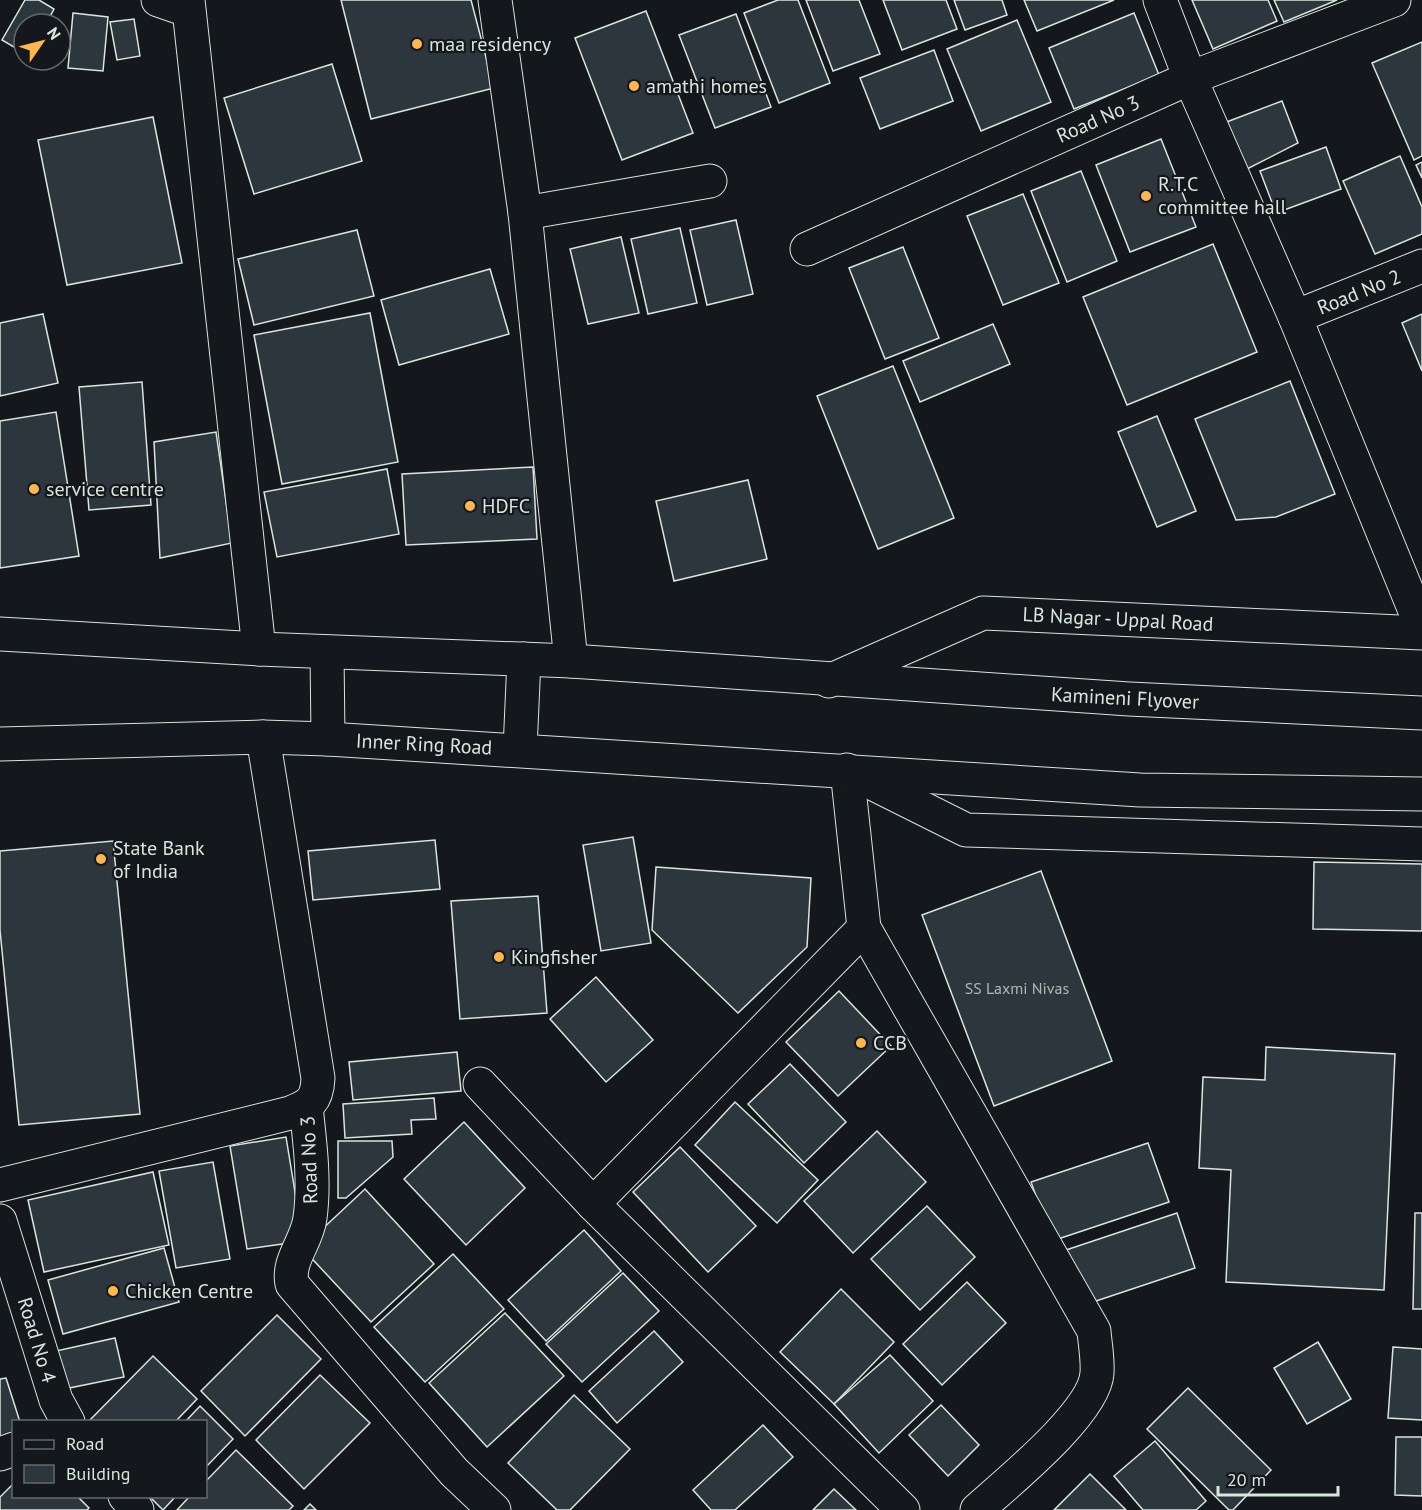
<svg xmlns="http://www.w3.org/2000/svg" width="1422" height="1510" font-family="'PT Sans',sans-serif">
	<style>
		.building { fill: #2c363c; stroke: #d8e6dc; stroke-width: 1.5 }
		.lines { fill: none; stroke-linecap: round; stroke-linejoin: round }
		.minor-casing { stroke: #d8e6dc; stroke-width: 35 }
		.highway-casing { stroke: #d8e6dc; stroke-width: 35 }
		.minor { stroke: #14181c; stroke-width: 33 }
		.highway { stroke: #14181c; stroke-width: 33 }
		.poi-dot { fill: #ffb74d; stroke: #14181c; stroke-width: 2 }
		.labels { text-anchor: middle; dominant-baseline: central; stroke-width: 4.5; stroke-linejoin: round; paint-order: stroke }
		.number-label { font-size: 16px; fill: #adbab4 }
		.poi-label { font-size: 20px; fill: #d8e6dc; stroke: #14181c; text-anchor: start }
		.street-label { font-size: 20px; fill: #d8e6dc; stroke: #14181c }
	</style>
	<rect width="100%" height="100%" fill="#14181c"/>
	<g class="building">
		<polygon points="25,0 39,0 54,9 46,24 24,24 24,53 2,40"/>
		<polygon points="341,0 471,0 494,88 371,119"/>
		<polygon points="778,0 798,0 830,83 779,103 744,13"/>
		<polygon points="806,0 859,0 880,54 833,71"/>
		<polygon points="883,0 946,0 957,29 902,50"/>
		<polygon points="954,0 1002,0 1007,15 965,30"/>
		<polygon points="1024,0 1114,0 1037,31"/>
		<polygon points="1192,0 1268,0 1277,21 1213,49"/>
		<polygon points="1274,0 1337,0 1284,22"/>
		<polygon points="646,11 693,133 622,160 575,38"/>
		<polygon points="73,13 108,17 103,71 68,68"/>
		<polygon points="1134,13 1159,75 1074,109 1049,48"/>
		<polygon points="736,14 771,107 715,128 679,35"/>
		<polygon points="134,19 140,56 117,60 110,22"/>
		<polygon points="1017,20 1051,102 981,131 947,49"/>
		<polygon points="1422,42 1422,156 1414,160 1372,63"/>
		<polygon points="934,50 953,101 880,129 860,78"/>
		<polygon points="332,64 362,161 254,194 224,98"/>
		<polygon points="1282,101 1298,143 1247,169 1224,123"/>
		<polygon points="153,117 182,263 67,285 38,140"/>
		<polygon points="1161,139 1196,227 1130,252 1096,165"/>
		<polygon points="1326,147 1341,189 1276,213 1260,171"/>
		<polygon points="1400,156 1422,207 1422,234 1375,254 1343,181"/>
		<polygon points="1422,162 1422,178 1416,165"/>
		<polygon points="1081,171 1117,261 1067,282 1031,191"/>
		<polygon points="1023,194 1059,283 1003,305 967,216"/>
		<polygon points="736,220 753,294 707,305 690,230"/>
		<polygon points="680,228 697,303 648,314 631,239"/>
		<polygon points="357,230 374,296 254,325 238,259"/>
		<polygon points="621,237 639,313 588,324 570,249"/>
		<polygon points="1213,244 1257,352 1127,405 1083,297"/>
		<polygon points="903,247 939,338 885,359 849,268"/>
		<polygon points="490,269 509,334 399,365 381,300"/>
		<polygon points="370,313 398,462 282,484 254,335"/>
		<polygon points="43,314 58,383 0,396 0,323"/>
		<polygon points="1422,314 1422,371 1402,323"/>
		<polygon points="993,324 1010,364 920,402 903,361"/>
		<polygon points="893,366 954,518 878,549 817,396"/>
		<polygon points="1290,381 1335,494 1276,517 1236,520 1195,419"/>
		<polygon points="142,382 151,505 89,510 79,387"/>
		<polygon points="56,412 79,556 0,568 0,421"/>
		<polygon points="1157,416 1196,511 1157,527 1118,432"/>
		<polygon points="216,432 232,543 160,558 154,442"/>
		<polygon points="533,467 537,539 406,545 402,474"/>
		<polygon points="387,469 399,534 277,557 264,492"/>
		<polygon points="748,480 767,559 674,581 656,501"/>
		<polygon points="633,837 651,943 601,951 583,845"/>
		<polygon points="435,840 440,889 313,900 308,851"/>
		<polygon points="113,841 140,1114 19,1125 0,930 0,851"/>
		<polygon points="1314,862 1422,864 1422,931 1313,929"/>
		<polygon points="656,867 811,878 807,947 738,1013 652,930"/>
		<polygon points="1041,871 1112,1061 994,1106 922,915"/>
		<polygon points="538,896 547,1013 460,1019 451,901"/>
		<polygon points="596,977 653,1040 606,1082 550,1019"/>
		<polygon points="839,991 891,1046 838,1096 786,1042"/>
		<polygon points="1266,1047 1395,1054 1384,1290 1226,1282 1231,1170 1199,1168 1203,1077 1265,1080"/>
		<polygon points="457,1052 461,1091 353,1100 349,1062"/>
		<polygon points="790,1064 846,1122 804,1163 748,1104"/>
		<polygon points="434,1098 436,1119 411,1120 412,1134 345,1138 343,1104"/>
		<polygon points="735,1102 818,1180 777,1223 695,1145"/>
		<polygon points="464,1122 525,1188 466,1245 404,1179"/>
		<polygon points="877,1131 926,1182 853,1253 804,1201"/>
		<polygon points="286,1137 303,1241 247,1249 230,1146"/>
		<polygon points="338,1141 392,1141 393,1157 346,1198 338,1198"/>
		<polygon points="1148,1143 1169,1202 1052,1241 1031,1182"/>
		<polygon points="680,1147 756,1226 708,1272 633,1192"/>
		<polygon points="213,1162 230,1259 176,1268 159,1171"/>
		<polygon points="153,1172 169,1245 44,1272 28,1200"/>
		<polygon points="365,1189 434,1264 371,1322 302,1248"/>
		<polygon points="927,1206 975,1257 920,1310 871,1259"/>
		<polygon points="1177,1213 1195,1268 1081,1306 1063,1251"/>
		<polygon points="1415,1213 1422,1213 1422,1309 1413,1309"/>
		<polygon points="584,1230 621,1271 546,1341 508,1300"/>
		<polygon points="164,1248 179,1302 63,1334 48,1280"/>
		<polygon points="453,1254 504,1309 425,1382 374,1327"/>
		<polygon points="623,1273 659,1311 582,1382 546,1344"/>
		<polygon points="967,1282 1006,1323 942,1385 903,1344"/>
		<polygon points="841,1289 894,1342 834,1404 780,1352"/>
		<polygon points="505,1313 564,1376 487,1447 429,1383"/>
		<polygon points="277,1315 321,1359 245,1436 201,1391"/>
		<polygon points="654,1331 683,1362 617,1423 589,1391"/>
		<polygon points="115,1338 124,1377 64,1389 56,1351"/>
		<polygon points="1318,1342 1351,1399 1307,1424 1274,1368"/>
		<polygon points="1393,1347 1422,1349 1422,1420 1388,1418"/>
		<polygon points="890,1355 933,1401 879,1453 834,1404"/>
		<polygon points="153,1356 197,1399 175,1422 88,1422"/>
		<polygon points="320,1375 370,1423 304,1489 256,1440"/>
		<polygon points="6,1378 20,1422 14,1422 14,1444 0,1448 0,1379"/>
		<polygon points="1188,1388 1271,1470 1233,1510 1229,1510 1147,1429"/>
		<polygon points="574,1395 630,1449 570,1510 557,1510 508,1463"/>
		<polygon points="941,1405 979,1445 948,1476 909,1435"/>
		<polygon points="200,1406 233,1439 206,1467 206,1422 185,1422"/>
		<polygon points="763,1425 793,1457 735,1510 711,1510 693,1490"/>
		<polygon points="1396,1437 1422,1437 1422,1496 1395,1495"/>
		<polygon points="1155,1441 1206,1501 1196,1510 1143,1510 1114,1476"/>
		<polygon points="236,1450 293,1506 289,1510 177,1510 190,1496 206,1496 206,1481"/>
		<polygon points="1090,1474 1126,1510 1054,1510"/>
		<polygon points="14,1483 14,1496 77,1496 89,1508 87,1510 0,1510 0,1497"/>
		<polygon points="834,1489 856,1510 813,1510"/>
		<polygon points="149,1496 176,1496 163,1510"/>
		<polygon points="310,1504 316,1510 304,1510"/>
	</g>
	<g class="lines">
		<g class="minor-casing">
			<g id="minor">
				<polyline points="158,0 187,10"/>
				<polyline points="188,0 259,649"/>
				<polyline points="495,0 525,213 571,661"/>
				<polyline points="1160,0 1190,78 1295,317 1422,628"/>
				<polyline points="525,213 710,181"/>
				<polyline points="807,249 1190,78 1394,0"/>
				<polyline points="1295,317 1422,266"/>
				<polyline points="829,681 983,613 1422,633"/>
				<path d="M847,770l17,158 230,403c1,13 4,28 3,42 -2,39 -90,110 -120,137"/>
				<polyline points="848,771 966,830 1422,844"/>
				<polyline points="480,1084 593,1204 903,1510"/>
				<path d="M306,1107c4,36 9,75 4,111 -3,24 -23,42 -18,66l162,188 40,38"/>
				<path d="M0,1185l290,-72c20,-8 27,-12 28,-35l-55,-341"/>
				<polyline points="593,1204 864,928"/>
				<polyline points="0,1221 56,1400 68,1422"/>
				<polyline points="0,1454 14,1449"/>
				<polyline points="125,1496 137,1510"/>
			</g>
		</g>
		<g class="highway-casing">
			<g id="highway">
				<polyline points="0,634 259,649 571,661 1129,699 1422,713"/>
				<polyline points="327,652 328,739"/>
				<polyline points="0,744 263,737 328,739 1140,790 1422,794"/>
				<polyline points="520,750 524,659"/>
			</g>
		</g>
		<use href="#minor" class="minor"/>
		<use href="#highway" class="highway"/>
	</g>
	<g class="poi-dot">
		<circle cx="417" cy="44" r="6"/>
		<circle cx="634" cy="86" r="6"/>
		<circle cx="1146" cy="196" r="6"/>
		<circle cx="34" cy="489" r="6"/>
		<circle cx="470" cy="506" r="6"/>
		<circle cx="101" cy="859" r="6"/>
		<circle cx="499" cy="957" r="6"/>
		<circle cx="861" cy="1043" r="6"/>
		<circle cx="113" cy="1291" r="6"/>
	</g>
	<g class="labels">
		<g class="number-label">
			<text x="1017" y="988">SS Laxmi Nivas</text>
		</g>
		<g class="poi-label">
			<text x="429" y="44">maa residency</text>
			<text x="646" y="86">amathi homes</text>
			<text x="1158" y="184">R.T.C<tspan x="1158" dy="23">committee hall</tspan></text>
			<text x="46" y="489">service centre</text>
			<text x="482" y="506">HDFC</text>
			<text x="113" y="848">State Bank<tspan x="113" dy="23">of India</tspan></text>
			<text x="511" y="957">Kingfisher</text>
			<text x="873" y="1043">CCB</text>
			<text x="125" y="1291">Chicken Centre</text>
		</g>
		<g class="street-label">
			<text transform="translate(1098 119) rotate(-24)">Road No 3</text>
			<text transform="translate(1359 292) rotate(-22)">Road No 2</text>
			<text transform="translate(1118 619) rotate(3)">LB Nagar - Uppal Road</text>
			<text transform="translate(1125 698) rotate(3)">Kamineni Flyover</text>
			<text transform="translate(424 744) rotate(3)">Inner Ring Road</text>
			<text transform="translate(309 1160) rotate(-92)">Road No 3</text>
			<text transform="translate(37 1340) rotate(73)">Road No 4</text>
		</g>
	</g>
	<rect x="12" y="1420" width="195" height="78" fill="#14181c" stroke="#626a69" stroke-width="1.5"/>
	<rect x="24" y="1440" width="30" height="9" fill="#14181c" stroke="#626a69" stroke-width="1.5"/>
	<text x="66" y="1450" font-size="18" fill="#d8e6dc">Road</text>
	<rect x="24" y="1465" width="30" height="18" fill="#2c363c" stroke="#626a69" stroke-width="1.5"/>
	<text x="66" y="1480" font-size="18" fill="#d8e6dc">Building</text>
	<g transform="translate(42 42) rotate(55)"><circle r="28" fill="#14181c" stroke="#626a69" stroke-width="1.5"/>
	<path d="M0-4.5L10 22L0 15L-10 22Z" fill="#ffb74d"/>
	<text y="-9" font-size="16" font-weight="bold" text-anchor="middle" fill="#d8e6dc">N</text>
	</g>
	<path d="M1218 1486v9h120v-9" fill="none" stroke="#d8e6dc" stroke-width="3"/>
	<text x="1227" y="1486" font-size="18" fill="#d8e6dc" stroke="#14181c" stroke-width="4.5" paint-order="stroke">20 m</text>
</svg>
